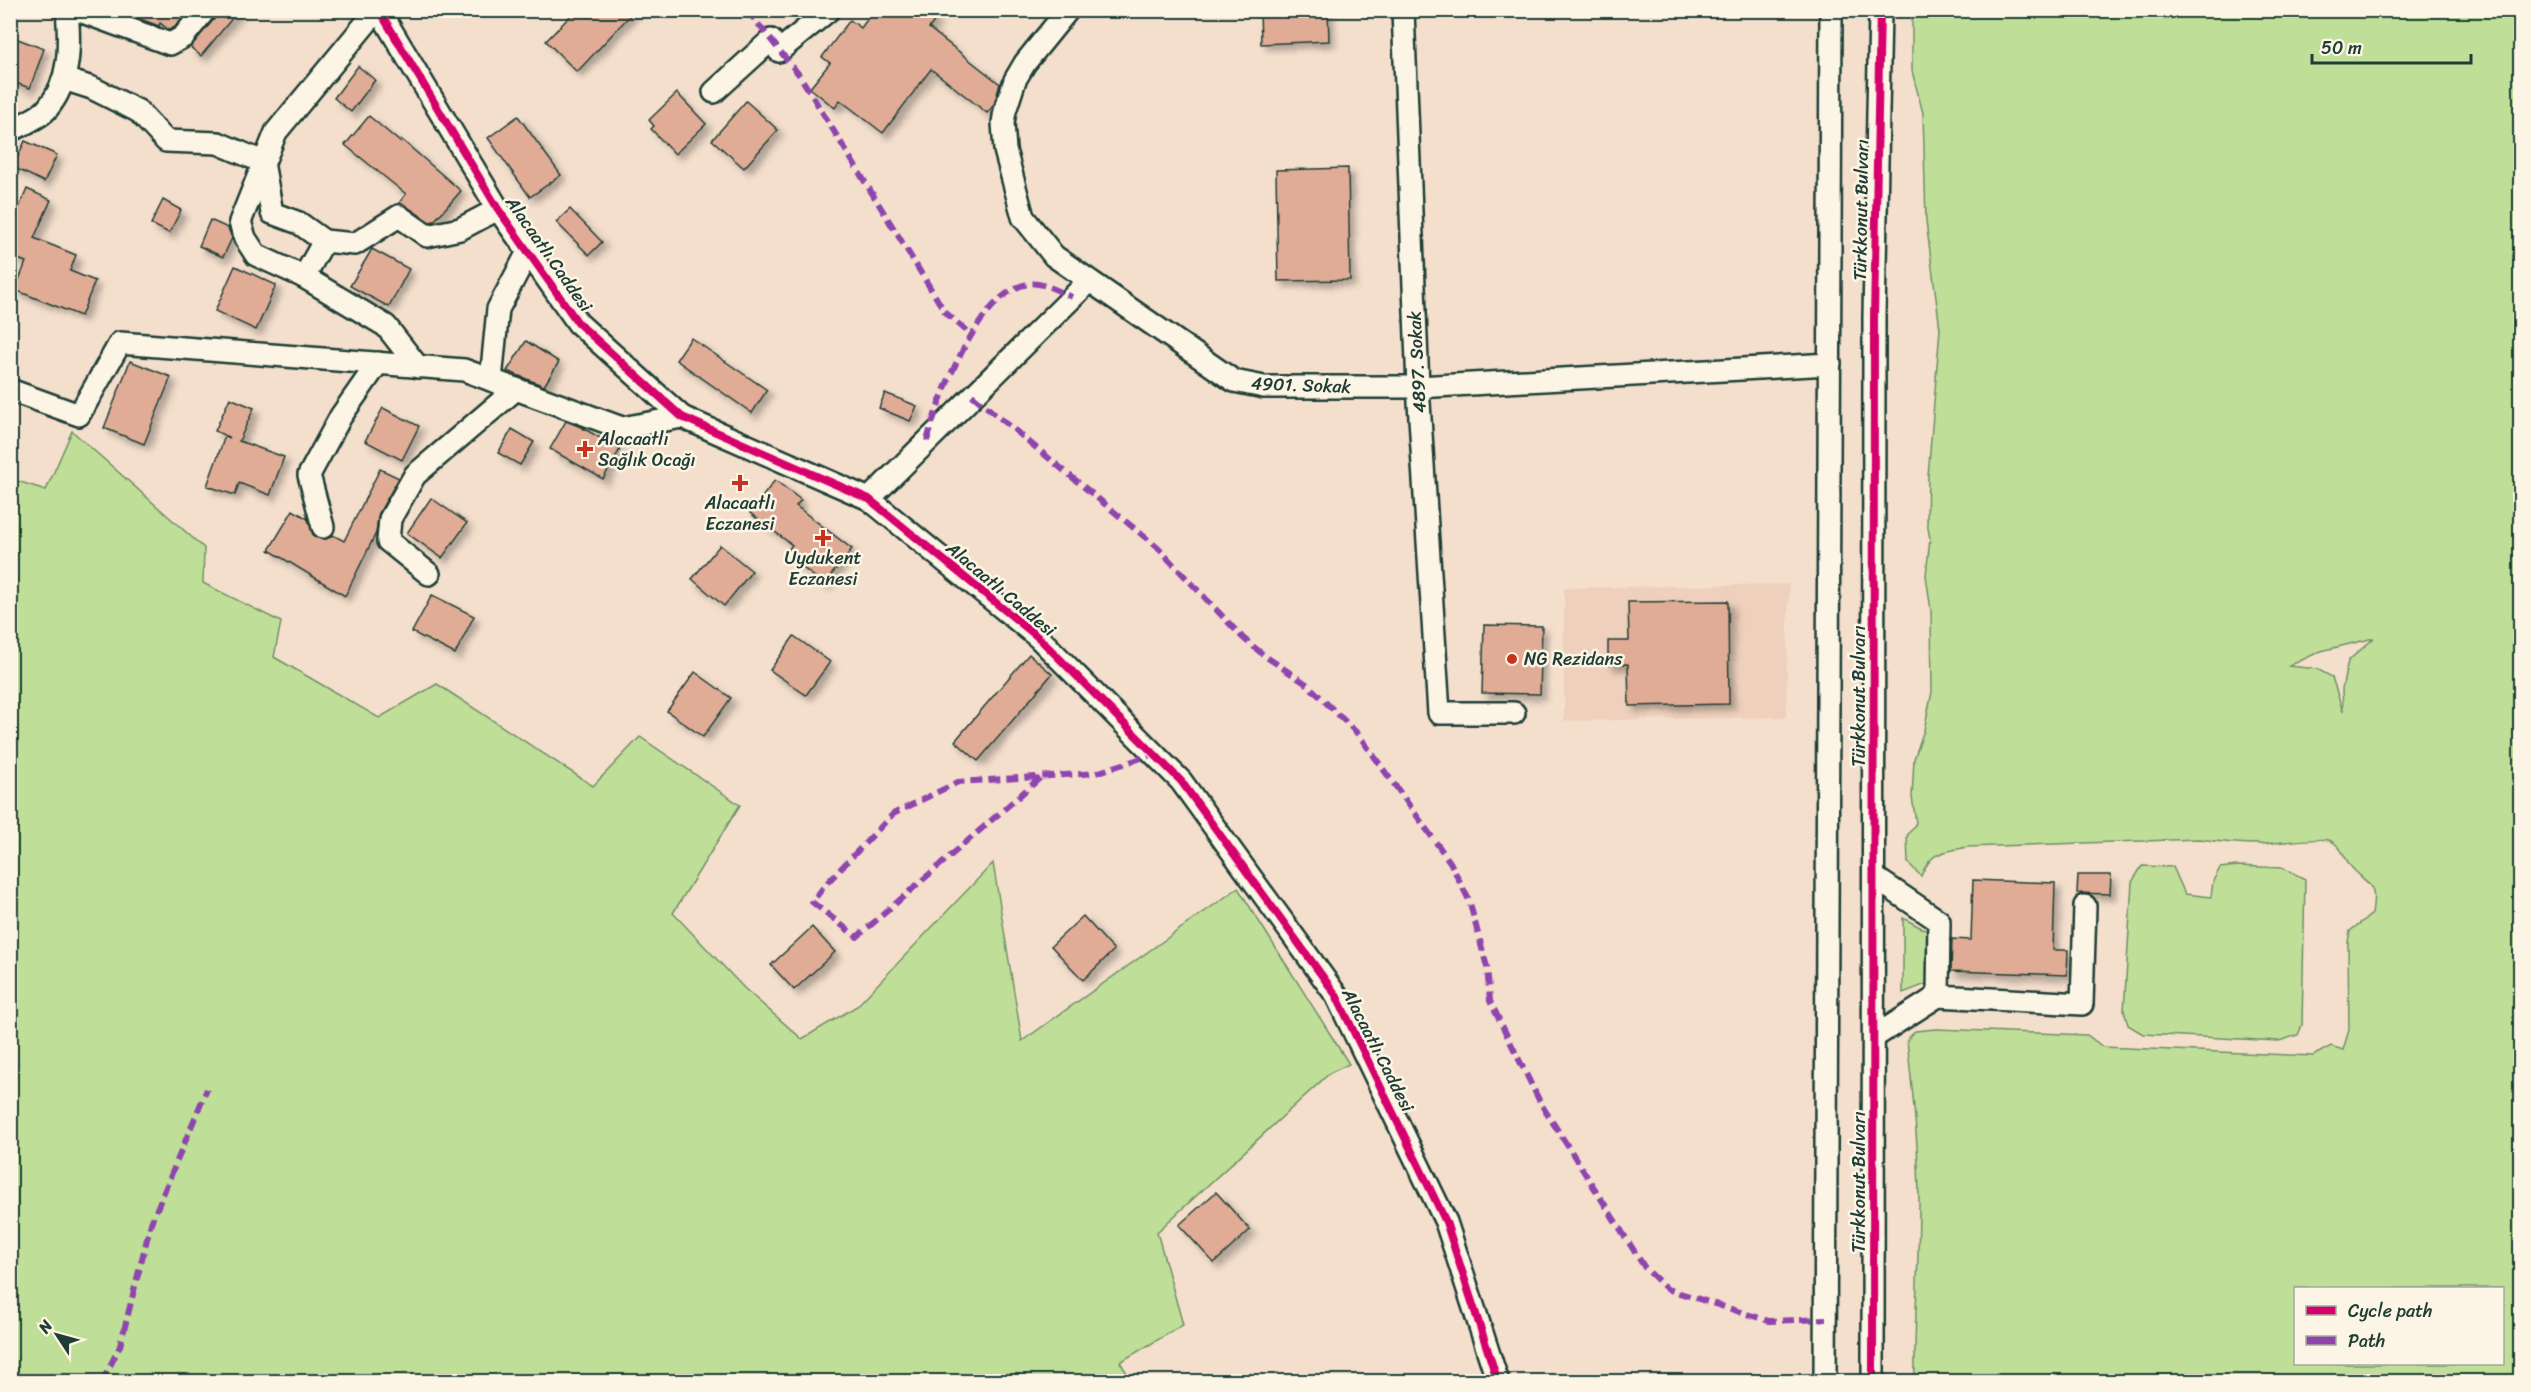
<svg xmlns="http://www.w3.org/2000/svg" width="2531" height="1392" font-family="Sriracha,sans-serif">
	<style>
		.built { fill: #eed0bc }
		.green { fill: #bfdf98; stroke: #6f8e66; stroke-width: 1.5; fill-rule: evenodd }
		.building { fill: #e1ac95; stroke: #1f3d34; stroke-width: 1.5; filter: url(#shadow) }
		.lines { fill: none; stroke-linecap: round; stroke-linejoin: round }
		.minor-casing { stroke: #1f3d34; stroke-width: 26 }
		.minor { stroke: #fcf5e5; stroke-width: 21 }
		.quiet { stroke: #8e44ad; stroke-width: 6; stroke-dasharray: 12 6; stroke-linecap: butt }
		.cycleway-casing { stroke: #fcf5e5; stroke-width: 11 }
		.cycleway { stroke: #d6006c; stroke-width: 8 }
		.poi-dot { fill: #c8321e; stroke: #fcf5e5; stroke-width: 2 }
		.labels { text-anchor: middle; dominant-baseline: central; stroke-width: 5; stroke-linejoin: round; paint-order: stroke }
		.street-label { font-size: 18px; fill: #1f3d34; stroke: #fcf5e5 }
		.poi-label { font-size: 18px; fill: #1f3d34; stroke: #fcf5e5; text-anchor: start }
	</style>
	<defs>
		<filter id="shadow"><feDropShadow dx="5.5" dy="5.5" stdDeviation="3" flood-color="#0004"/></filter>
	</defs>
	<rect width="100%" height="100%" fill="#f4dfcd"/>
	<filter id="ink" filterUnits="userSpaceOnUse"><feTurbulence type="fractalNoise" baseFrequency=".0167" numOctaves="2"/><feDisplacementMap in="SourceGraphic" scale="12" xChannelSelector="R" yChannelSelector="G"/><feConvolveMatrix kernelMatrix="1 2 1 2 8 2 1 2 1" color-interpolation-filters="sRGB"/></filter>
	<g filter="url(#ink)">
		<polygon class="built" points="1789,584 1786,717 1564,721 1564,588"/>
		<g class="green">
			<path d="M1912,11h608v1370h-605c-1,-59 4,-118 4,-177 0,-55 -6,-109 -12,-164l8,-9 21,-2 151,6 16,12 210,9 18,-10 12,4 6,-20 -1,-88 2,-11 22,-17c4,-28 2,-25 -17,-43 -11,-9 -11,-25 -26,-31 -8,-3 -57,4 -69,4 -21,0 -40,-2 -60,-5l-233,8c-25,6 -35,3 -46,29l-13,-13 -1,-27 9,-13 -4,-26 2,-38 10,-29 8,-38 -1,-81 -5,-36 4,-36 -3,-17 1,-46 12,-147 -14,-108 -3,-108 -11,-42zM2374,638l-26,23 -6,28 1,23 -11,-35 -15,-8 -28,-3 32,-15zM2296,1288h206v76h-206z"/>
			<polygon points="72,431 204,548 203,583 281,622 274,657 379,718 437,684 593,786 640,737 740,805 673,913 744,988 802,1039 857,1006 993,863 1022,1041 1238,888 1349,1064 1330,1073 1157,1232 1183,1325 1120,1362 1132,1381 11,1381 11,479 46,490"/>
			<polygon points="2142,866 2173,867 2185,894 2211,897 2213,881 2220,868 2237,866 2283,868 2305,879 2302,1025 2298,1035 2279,1041 2143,1034 2128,1025 2124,1011 2132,882"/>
			<polygon points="1903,918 1931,933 1931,982 1903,993"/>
		</g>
		<g class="building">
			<polygon points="116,10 188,10 175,27 169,30 160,23 159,26"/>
			<polygon points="218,10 239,10 201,56 190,47 215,18"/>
			<polygon points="576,10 635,10 577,72 546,41"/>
			<polygon points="874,10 925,10 936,19 929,28 1000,84 994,105 987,113 931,69 883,133 840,100 835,108 810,88 830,63 822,57 850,20 861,28"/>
			<polygon points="1260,10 1328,10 1329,41 1261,44"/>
			<polygon points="10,36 44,49 30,88 10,81"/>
			<polygon points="358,66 375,80 351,112 334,98"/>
			<polygon points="677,93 706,124 675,154 651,129 654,126 649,120"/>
			<polygon points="746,101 778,130 744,168 712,140"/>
			<polygon points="369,116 400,142 402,140 461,191 434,221 430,222 406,206 399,203 406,194 345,145"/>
			<polygon points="518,116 561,175 530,197 488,138"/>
			<polygon points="25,141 57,155 44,182 13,167"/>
			<polygon points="1348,168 1350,280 1278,281 1276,170"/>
			<polygon points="27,189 51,200 34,238 76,255 70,271 95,281 81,316 15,290 26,262 10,256 10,218 14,219"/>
			<polygon points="163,200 181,210 169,233 151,224"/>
			<polygon points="570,209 602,242 589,255 556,222"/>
			<polygon points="210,220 228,228 232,238 223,257 199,246"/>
			<polygon points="372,249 409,269 389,307 350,286"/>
			<polygon points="235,266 276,285 256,330 215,311"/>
			<polygon points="691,338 767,390 752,413 676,360"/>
			<polygon points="526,341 559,362 544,386 507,371"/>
			<polygon points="130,361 171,377 144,444 104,428"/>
			<polygon points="885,393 917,406 910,421 879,408"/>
			<polygon points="230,398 254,408 239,441 284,457 270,495 239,483 235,495 207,486 225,436 230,438 215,431"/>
			<polygon points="383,408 419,426 402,460 365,441"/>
			<polygon points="566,421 581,427 620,449 603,479 550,449"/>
			<polygon points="512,429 534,442 520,465 498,453"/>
			<polygon points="380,469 399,478 379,513 376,533 345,596 269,550 293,510 308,519 314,536 326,539 333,535 344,541"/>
			<polygon points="775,480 801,500 796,506 852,549 824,584 785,554 792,545 750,513"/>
			<polygon points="431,498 467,523 442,558 407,533"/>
			<polygon points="720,545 752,571 724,606 692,579"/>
			<polygon points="432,595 474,616 455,654 412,632"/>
			<polygon points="1728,601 1729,704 1629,706 1628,664 1608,665 1608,641 1629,641 1628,602"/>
			<polygon points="1484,625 1542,626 1540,694 1482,693"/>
			<polygon points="794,636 830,662 806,695 770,670"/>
			<polygon points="1029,654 1052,674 978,761 955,741"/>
			<polygon points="695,672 731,698 703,737 667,711"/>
			<polygon points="2078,875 2111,875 2110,894 2077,893"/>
			<polygon points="1973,880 2055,883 2053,950 2068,950 2067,975 1951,971 1952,939 1971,940"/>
			<polygon points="1083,916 1114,950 1083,980 1051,946"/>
			<polygon points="812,927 835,952 794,990 771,965"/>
			<polygon points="1216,1192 1250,1230 1214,1263 1179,1225"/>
		</g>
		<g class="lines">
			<g class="minor-casing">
				<g id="minor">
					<polyline points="77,10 170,44 183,37 205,10"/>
					<polyline points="377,10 276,132 240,222 245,238 256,255 304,277 386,326 418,367"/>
					<polyline points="379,10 498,209 578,323 682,417 869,499 1039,638 1181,781 1336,995 1446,1222 1498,1382"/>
					<polyline points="1068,10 1025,63 1015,80 1005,111 1003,123 1005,150 1023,217 1054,256 1234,381 1264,387 1418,387 1830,364"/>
					<polyline points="1403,10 1418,387 1439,713 1514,713"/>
					<polyline points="779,51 829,10"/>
					<polyline points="64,79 92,88 138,111 166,141 218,143 263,162 272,213 299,223 324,241 304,277"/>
					<polyline points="714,92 771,40"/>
					<path d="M10,131c11,-6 29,-13 37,-22 24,-28 23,-64 20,-99"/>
					<polyline points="324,241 355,244 399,216 427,236 460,229 498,209"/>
					<polyline points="491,380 498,309 528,252"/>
					<polyline points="10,390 79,415 120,343 464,370 622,428 682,417"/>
					<polyline points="869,499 1089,281"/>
					<polyline points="323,527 309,475 341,416 378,363"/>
					<polyline points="429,574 388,541 390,519 415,475 516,389"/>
					<polyline points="1874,877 1939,921 1938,996"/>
					<polyline points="1874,1037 1938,996 2082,1004 2085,906"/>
					<polyline points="1825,1382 1831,10"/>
					<polyline points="1873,1382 1874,317 1880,10"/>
				</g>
			</g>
			<use href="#minor" class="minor"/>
			<g class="quiet">
				<polyline points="747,10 800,76 945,312 971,335"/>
				<polyline points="972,395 1157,547 1243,638 1265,656 1308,685 1358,734 1450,862 1469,900 1487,967 1490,1001 1541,1104 1645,1268 1667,1289 1769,1321 1826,1319"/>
				<path d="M927,441c11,-43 52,-149 101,-157 14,-3 32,8 44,13"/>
				<polyline points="1040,778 857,937 812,902 826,884 893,814 958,782 1096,773 1154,754"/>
				<polyline points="102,1382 120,1346 151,1223 207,1089"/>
			</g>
			<g class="cycleway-casing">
				<g id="cycleway">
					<polyline points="379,10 498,209 578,323 682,417 869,499 1039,638 1181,781 1336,995 1446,1222 1498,1382"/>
					<polyline points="1873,1382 1874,317 1880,10"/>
				</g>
			</g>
			<use href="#cycleway" class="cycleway"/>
		</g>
	</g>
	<g class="poi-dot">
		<path d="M582 440h6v6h6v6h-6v6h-6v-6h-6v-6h6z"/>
		<path d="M737 474h6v6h6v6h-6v6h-6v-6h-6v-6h6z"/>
		<path d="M820 529h6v6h6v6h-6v6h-6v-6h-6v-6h6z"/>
		<circle cx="1512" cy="659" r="6"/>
	</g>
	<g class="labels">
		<g class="street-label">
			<text transform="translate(1861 210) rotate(-89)">Türkkonut Bulvarı</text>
			<text transform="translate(549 254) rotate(55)">Alacaatlı Caddesi</text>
			<text transform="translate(1417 362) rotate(-93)">4897. Sokak</text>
			<text transform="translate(1301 385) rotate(2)">4901. Sokak</text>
			<text transform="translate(1001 589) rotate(40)">Alacaatlı Caddesi</text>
			<text transform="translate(1859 696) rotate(-90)">Türkkonut Bulvarı</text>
			<text transform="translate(1378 1050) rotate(63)">Alacaatlı Caddesi</text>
			<text transform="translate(1859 1182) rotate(-90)">Türkkonut Bulvarı</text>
		</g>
		<g class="poi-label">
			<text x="598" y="439">Alacaatlı<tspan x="598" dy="21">Sağlık Ocağı</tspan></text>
			<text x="740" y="503" text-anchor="middle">Alacaatlı<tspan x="740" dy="21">Eczanesi</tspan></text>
			<text x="823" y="558" text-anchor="middle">Uydukent<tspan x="823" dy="21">Eczanesi</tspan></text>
			<text x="1524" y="659">NG Rezidans</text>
		</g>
	</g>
	<rect width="2531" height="1392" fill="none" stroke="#fcf5e5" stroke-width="36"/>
	<rect x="18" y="18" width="2495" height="1356" fill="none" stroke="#1f3d34" stroke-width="2" filter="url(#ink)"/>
	<rect x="2294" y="1287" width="210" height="78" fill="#fcf5e5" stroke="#a4ab9e" stroke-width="1.5"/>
	<rect x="2306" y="1306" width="30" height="9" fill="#d6006c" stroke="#a4ab9e" stroke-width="1.5"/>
	<text x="2348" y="1317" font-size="18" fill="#1f3d34">Cycle path</text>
	<rect x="2306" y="1336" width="30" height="9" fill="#8e44ad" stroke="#a4ab9e" stroke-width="1.5"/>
	<text x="2348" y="1347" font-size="18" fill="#1f3d34">Path</text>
	<g transform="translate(57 1335) rotate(306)" stroke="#fcf5e5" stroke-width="4.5" paint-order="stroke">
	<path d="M0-4.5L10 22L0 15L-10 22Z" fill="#1f3d34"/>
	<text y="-9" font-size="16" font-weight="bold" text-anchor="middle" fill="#1f3d34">N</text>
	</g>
	<path d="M2312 54v9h159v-9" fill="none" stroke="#1f3d34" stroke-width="3"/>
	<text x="2321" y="54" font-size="18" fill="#1f3d34" stroke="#fcf5e5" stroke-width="4.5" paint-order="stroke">50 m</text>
</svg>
